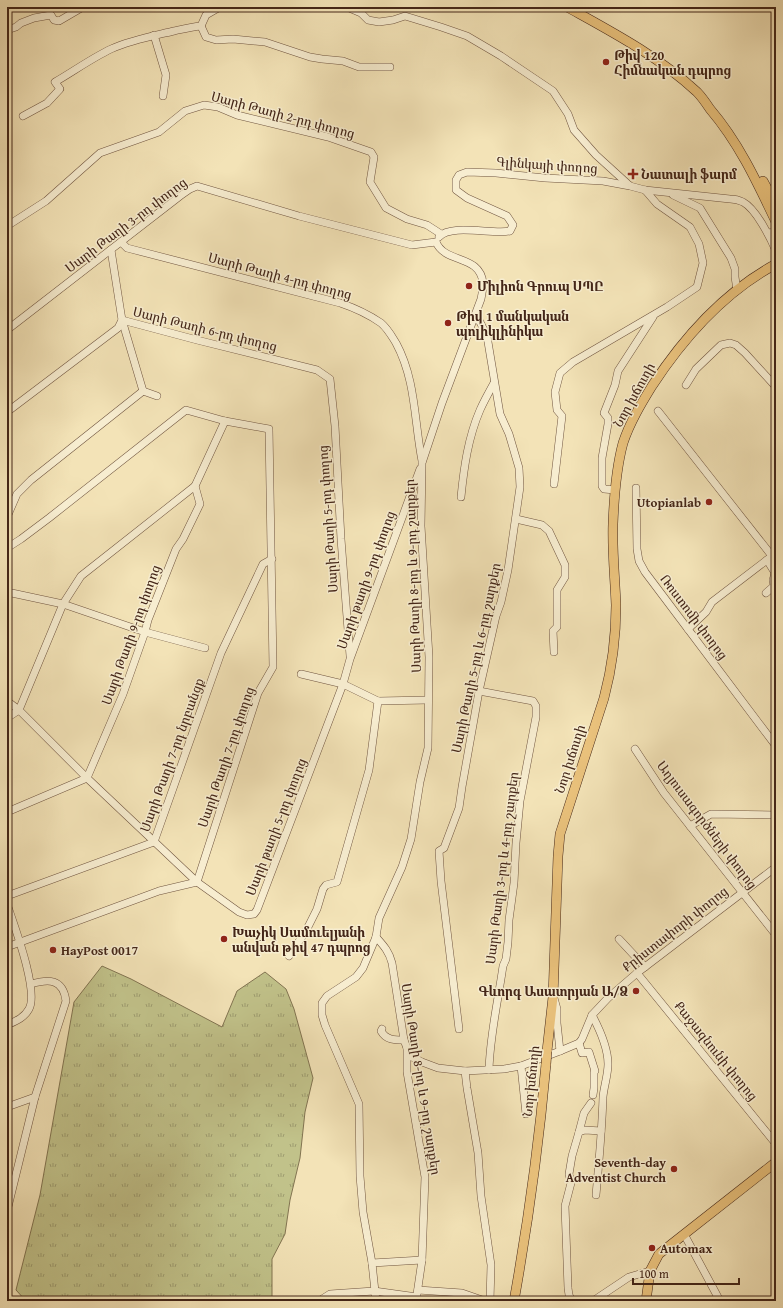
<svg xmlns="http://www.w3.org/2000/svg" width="783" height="1308" font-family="'Gentium Book Plus','Noto Serif Armenian',serif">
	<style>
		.grass { fill: url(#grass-tufts); stroke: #827451 }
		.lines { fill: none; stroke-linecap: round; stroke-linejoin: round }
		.minor-casing { stroke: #705540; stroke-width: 8 }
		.major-casing { stroke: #442618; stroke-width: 10 }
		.minor { stroke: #f7edd0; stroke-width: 7 }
		.major { stroke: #eac27c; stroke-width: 9 }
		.major-bridge-casing { stroke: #442618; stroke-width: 10; stroke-linecap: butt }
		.major-bridge { stroke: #eac27c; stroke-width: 9 }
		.poi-dot { fill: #8f2418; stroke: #f7edd0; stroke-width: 1.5 }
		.labels { text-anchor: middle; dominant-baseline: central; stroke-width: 3; stroke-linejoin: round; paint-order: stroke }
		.poi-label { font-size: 13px; font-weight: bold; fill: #442618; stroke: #f7edd0; text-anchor: start }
		.street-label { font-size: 13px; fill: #442618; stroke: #f7edd0 }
	</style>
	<defs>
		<pattern id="grass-tufts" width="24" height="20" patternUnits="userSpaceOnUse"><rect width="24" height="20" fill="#c1c28a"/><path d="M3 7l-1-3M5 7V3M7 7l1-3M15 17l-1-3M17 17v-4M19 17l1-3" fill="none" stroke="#9e9d70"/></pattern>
	</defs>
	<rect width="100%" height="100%" fill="#f3e3b7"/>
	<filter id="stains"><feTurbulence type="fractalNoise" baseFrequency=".005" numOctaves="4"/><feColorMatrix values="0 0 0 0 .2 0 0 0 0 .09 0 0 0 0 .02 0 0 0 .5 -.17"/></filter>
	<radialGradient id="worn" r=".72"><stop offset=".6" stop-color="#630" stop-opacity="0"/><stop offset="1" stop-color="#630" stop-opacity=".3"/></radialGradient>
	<polygon class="grass" points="102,966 131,979 222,1027 237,991 265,972 286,989 294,1009 313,1078 305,1112 300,1158 290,1200 285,1234 272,1259 272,1301 26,1301 16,1290 40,1195 74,1002"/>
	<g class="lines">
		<g class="minor-casing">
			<g id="minor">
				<polyline points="347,7 361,13 368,20 379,22 393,20 405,16 441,27 467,36 501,56 553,91 568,114 574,130 596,155 629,185"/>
				<polyline points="201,26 206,37 216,40 233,39 265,42 310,57 322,59 343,61 359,67 390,67"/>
				<polyline points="7,30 16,27 21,23 34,18 51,15 54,20 59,21 83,7"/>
				<polyline points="154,35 166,75 163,96"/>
				<path d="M23,116l24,-13 13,-14 -5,-7c19,-11 37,-24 56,-33 20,-9 42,-13 63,-18 9,-2 17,-4 27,-5l5,-11 14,-8"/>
				<polyline points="673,195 700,208 731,258 735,269 735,277 737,290"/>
				<polyline points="7,226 46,201 100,153 159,132 185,111 204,105 218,107 237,115 328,137 371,152 374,157 370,182 386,208 407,219 427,225 441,234"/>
				<polyline points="768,233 776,232"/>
				<path d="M439,237c12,-14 55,-2 71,-6l3,-6 -6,-9 -40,-18 -11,-8v-10l3,-5 8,-3 29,1 49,5 58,3 27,5 15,4 85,9c4,0 9,1 13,3 13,7 27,35 33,49"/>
				<path d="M121,242l6,6 213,55c15,5 28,11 41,20 7,6 10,12 15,20 20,37 18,77 26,118"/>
				<polyline points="111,250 122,320 143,391"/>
				<polyline points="7,330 180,196 190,189 197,186 299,216 412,245 436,242"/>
				<polyline points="686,385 696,369 721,345 730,343 736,345 745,353 776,387"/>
				<polyline points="143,391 157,396"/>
				<polyline points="658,411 772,556"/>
				<polyline points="7,412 118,328 122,320 197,340 317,370 330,379 335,426 341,539 350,656"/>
				<polyline points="554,484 562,416 557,410 555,392 560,373 573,362 667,307 697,287 703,263 699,244 690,227 657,204 645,190"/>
				<polyline points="636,488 637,549 639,561 645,572 776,746"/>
				<polyline points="615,490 604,489 602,486 602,458 608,424 608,418 604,413 615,385 618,371 653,317"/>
				<path d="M461,497c3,-30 7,-59 19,-87 4,-9 9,-18 14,-27"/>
				<polyline points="7,517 17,494 31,480 143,391"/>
				<polyline points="516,519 542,525 549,531 565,565 565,577 557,590 557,627 553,631 554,652"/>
				<polyline points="7,548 21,539 49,518 186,410 225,421 269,429 273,667 258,693 197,882"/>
				<polyline points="7,592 63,604 145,632 205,648"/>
				<polyline points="766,593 774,586 773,580 775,573 767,560"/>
				<polyline points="688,629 706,612 712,602 776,553"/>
				<polyline points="301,674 343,684 378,701 428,700"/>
				<path d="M479,691l54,10 3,5v11l-16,84 -4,42 -2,40 -5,37 -1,22 -2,17 -3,7c-5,35 -13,69 -14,104"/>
				<polyline points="7,701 19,710 87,778 197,882 239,912 247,915 254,914 257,910 343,684 350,659 420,469"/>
				<polyline points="7,718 19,710 63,604 81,576 195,486"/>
				<polyline points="635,749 664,793 776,935"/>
				<polyline points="7,812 87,778 123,694 145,632 148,620 176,549 183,539 200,504 195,486 225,421"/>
				<polyline points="690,826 711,814 776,815"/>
				<polyline points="7,896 154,842 221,653 263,564 272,559"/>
				<path d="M7,904c7,21 32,87 22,105 -5,9 -13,12 -22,16"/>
				<path d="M376,937c7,8 13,14 16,26l12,77 3,8v24l18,105 -3,83 -6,41"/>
				<polyline points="619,939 645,967"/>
				<polyline points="7,947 159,891 197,882"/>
				<polyline points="289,956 306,931 317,909 323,889 326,885 337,882 369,770 378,701"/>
				<polyline points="637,973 776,1144"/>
				<polyline points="554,998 557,1009 557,1023 560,1051"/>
				<path d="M592,1015c8,15 16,32 16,49 0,11 -4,22 -5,33 -1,33 -4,65 -7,98"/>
				<path d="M382,1029l-1,2c5,9 13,9 23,9"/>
				<polyline points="459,1029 441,881 439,851 444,848 459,808 462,787 479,691 496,616 501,602 508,570 520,487 519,468 509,434 500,414 487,336 480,322 474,317"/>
				<polyline points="579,1043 582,1053 589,1052 595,1071 594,1072 594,1088 593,1095"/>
				<polyline points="407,1048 412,1057 422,1062 438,1068 465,1071 504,1069 521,1066 560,1051 579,1043 582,1039 592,1015 608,998 637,973 776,867"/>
				<polyline points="521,1066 526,1114"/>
				<polyline points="465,1071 467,1088 478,1153 481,1196 491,1265 490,1301"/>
				<polyline points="7,1107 35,1097"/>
				<polyline points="579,1132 584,1113 591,1103"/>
				<path d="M7,1211l28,-114 31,-96c-3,-23 -18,-22 -35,-17"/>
				<polyline points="684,1234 720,1301"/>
				<polyline points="372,1263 422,1260"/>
				<polyline points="418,1290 462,1293 485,1301"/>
				<polyline points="319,1301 330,1294 374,1291 417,1297"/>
				<path d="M376,1301l-4,-38 -9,-51 -3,-36 -1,-72 -34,-79 -3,-10v-12l5,-7 29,-19 7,-9 13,-31 3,-19 23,-51 9,-28 9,-57 8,-34 1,-91 -8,-131 1,-63 20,-60 39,-104c1,-5 2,-11 2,-16 -3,-29 -38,-19 -47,-41"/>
				<polyline points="572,1301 569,1295 568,1288 565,1206 571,1183 569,1174 572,1156 579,1132 585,1130 601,1131"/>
				<polyline points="593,1301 629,1277 650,1271"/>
			</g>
		</g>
		<g class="major-casing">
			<g id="major">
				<path d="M567,7c45,25 91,49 130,85 5,5 9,11 13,17 29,34 47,73 66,113"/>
				<polyline points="763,181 776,205"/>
				<path d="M547,1051l6,-54 5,-141 2,-22 44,-136c8,-30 12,-62 12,-93 -1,-27 -4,-54 -3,-81 1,-27 3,-55 10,-81 7,-21 18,-39 29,-57 32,-49 72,-94 124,-122"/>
				<path d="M514,1301c14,-78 25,-158 32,-237"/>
				<polyline points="646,1301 650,1271 659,1254 776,1162"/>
			</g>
		</g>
		<use href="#minor" class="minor"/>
		<use href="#major" class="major"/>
		<g class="major-bridge-casing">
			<polyline id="major-bridge" points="546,1064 547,1051"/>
		</g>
		<use href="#major-bridge" class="major-bridge"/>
	</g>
	<g class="poi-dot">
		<circle cx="606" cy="62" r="4"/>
		<path d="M631 168h4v4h4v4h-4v4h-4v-4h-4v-4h4z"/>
		<circle cx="469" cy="286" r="4"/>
		<circle cx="448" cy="323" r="4"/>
		<circle cx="709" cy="502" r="4"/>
		<circle cx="224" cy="939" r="4"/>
		<circle cx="53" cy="950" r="4"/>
		<circle cx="636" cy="991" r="4"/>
		<circle cx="674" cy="1169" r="4"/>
		<circle cx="652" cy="1248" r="4"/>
	</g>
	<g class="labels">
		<g class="poi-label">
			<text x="614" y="55">Թիվ 120<tspan x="614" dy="15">Հիմնական դպրոց</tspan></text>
			<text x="641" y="174">Նատալի ֆարմ</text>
			<text x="477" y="286">Միլիոն Գրուպ ՍՊԸ</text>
			<text x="456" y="316">Թիվ 1 մանկական<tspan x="456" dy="15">պոլիկլինիկա</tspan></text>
			<text x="701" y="502" text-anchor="end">Utopianlab</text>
			<text x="232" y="932">Խաչիկ Սամուելյանի<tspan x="232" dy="15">անվան թիվ 47 դպրոց</tspan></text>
			<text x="61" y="950">HayPost 0017</text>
			<text x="628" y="991" text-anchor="end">Գևորգ Ասատրյան Ա/Ձ</text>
			<text x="666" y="1162" text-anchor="end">Seventh-day<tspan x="666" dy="15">Adventist Church</tspan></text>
			<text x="660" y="1248">Automax</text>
		</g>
		<g class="street-label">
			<text transform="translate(283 115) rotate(15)">Սարի Թաղի 2-րդ փողոց</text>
			<text transform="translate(547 165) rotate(4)">Գլինկայի փողոց</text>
			<text transform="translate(126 225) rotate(-37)">Սարի Թաղի 3-րդ փողոց</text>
			<text transform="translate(280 276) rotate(15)">Սարի Թաղի 4-րդ փողոց</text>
			<text transform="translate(205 329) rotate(14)">Սարի Թաղի 6-րդ փողոց</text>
			<text transform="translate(634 395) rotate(-61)">Նոր խճուղի</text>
			<text transform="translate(328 519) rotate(-94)">Սարի Թաղի 5-րդ փողոց</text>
			<text transform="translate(413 576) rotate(-92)">Սարի Թաղի 8-րդ և 9-րդ շարքեր</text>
			<text transform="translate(366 580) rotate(-70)">Սարի թաղի 9-րդ փողոց</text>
			<text transform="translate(694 617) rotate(53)">Ռոստոմի փողոց</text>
			<text transform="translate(131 635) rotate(-70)">Սարի Թաղի 9-րդ փողոց</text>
			<text transform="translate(476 658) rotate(-78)">Սարի Թաղի 5-րդ և 6-րդ շարքեր</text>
			<text transform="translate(172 755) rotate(-70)">Սարի Թաղի 7-րդ նրբանցք</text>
			<text transform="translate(226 757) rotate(-71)">Սարի Թաղի 7-րդ փողոց</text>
			<text transform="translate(570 759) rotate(-72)">Նոր խճուղի</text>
			<text transform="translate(707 825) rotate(53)">Աղյուսագործների փողոց</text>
			<text transform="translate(276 827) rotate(-69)">Սարի թաղի 5-րդ փողոց</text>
			<text transform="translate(502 868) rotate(-83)">Սարի Թաղի 3-րդ և 4-րդ շարքեր</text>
			<text transform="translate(675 929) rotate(-38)">Քրիստափորի փողոց</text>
			<text transform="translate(716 1051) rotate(51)">Քաջազնունի փողոց</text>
			<text transform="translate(421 1079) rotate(81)">Սարի Թաղի 8-րդ և 9-րդ շարքեր</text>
			<text transform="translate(531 1081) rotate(-84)">Նոր խճուղի</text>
		</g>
	</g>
	<rect width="783" height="1308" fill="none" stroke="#f3e3b7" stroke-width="24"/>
	<rect x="8" y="8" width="767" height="1292" fill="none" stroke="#442618" stroke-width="2"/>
	<rect x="12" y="12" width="759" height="1284" fill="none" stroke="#442618"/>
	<path d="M633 1278v6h106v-6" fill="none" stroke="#442618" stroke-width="2"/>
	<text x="639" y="1278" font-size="12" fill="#442618" stroke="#f7edd0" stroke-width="3" paint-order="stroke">100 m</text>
	<rect width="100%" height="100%" filter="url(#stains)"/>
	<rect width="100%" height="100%" fill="url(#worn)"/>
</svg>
